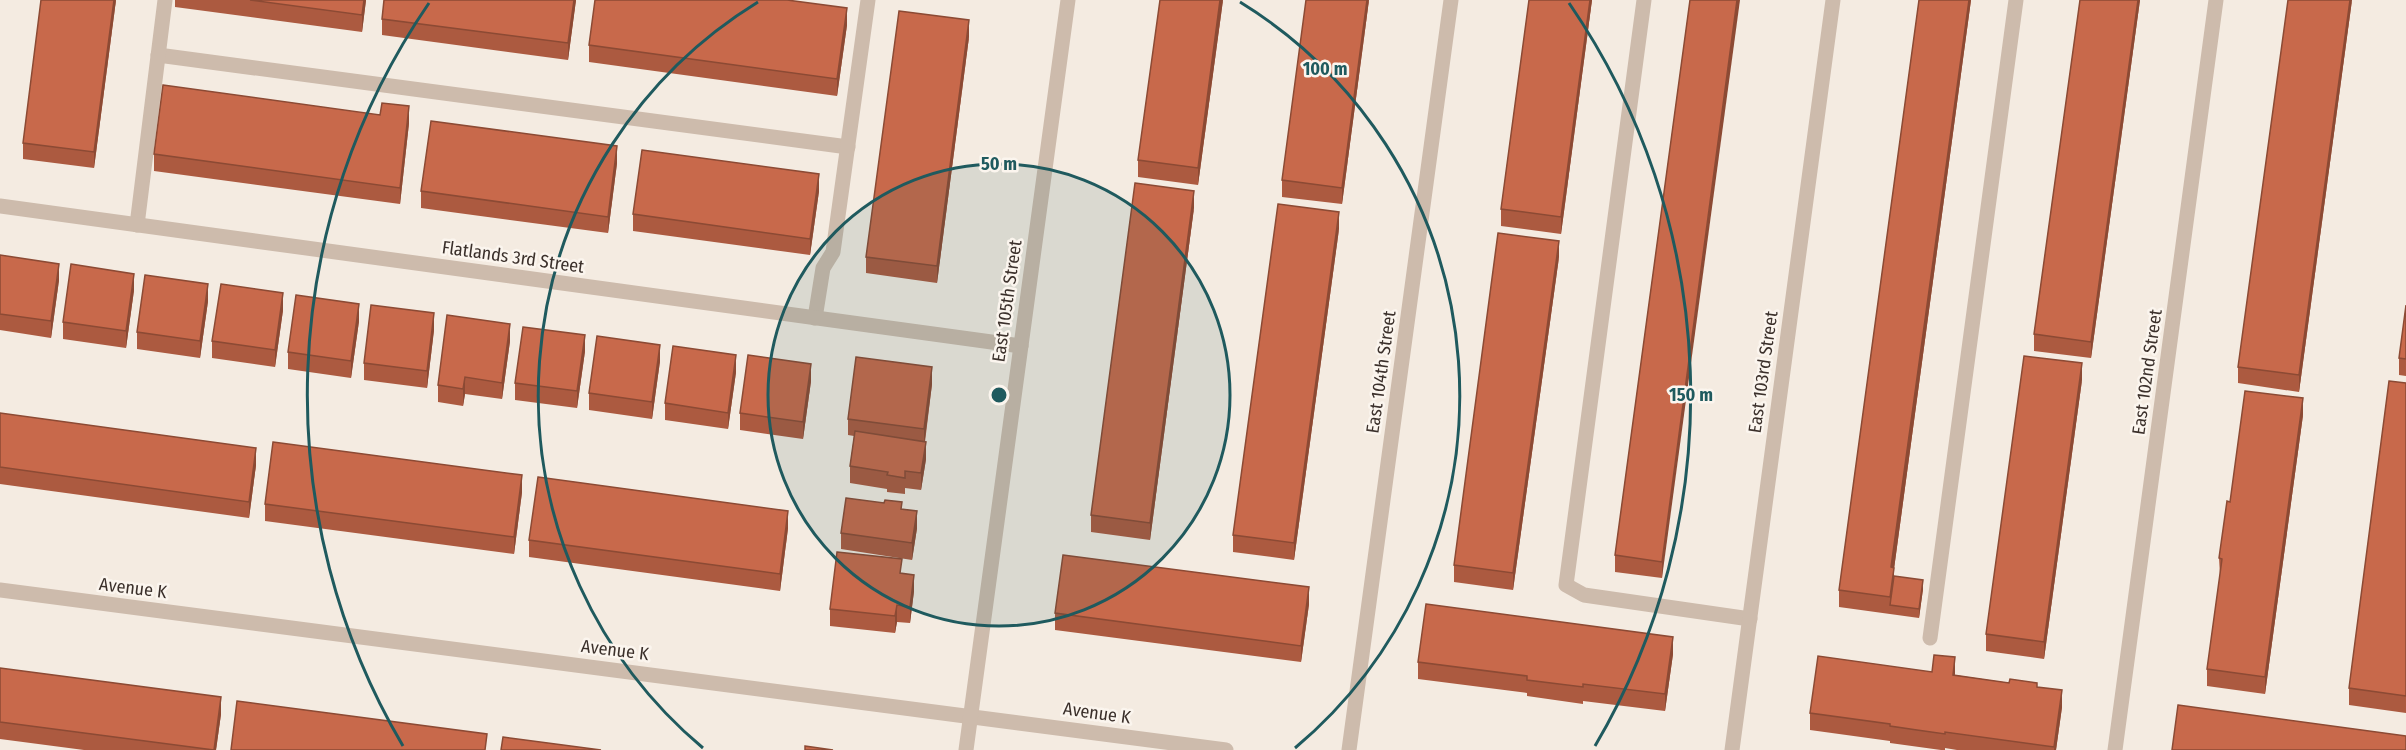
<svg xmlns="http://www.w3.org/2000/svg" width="2406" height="750" font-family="'Fira Sans Condensed',sans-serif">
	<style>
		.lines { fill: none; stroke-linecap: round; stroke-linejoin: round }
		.service { stroke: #cdbbac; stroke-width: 15 }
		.minor { stroke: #cdbbac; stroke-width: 15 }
		.wall { fill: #ac5a40 }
		.shaded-wall { fill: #8c4a34 }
		.building { fill: #c8694b; stroke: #8c4a34; stroke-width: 1.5 }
		.ring { fill: none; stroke: #1f5a5e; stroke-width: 3 }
		.labels { text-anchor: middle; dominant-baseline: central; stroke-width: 5; stroke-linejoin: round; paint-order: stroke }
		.street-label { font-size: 18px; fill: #3b302b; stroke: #fbf5ee }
		.centre { fill: #1f5a5e; stroke: #fbf5ee; stroke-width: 3 }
		.ring-label { font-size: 18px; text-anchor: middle; font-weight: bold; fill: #1f5a5e; stroke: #fbf5ee; stroke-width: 5; stroke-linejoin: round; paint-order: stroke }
	</style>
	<rect width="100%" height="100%" fill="#f4ebe1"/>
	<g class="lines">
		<g class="service">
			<polyline points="1644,0 1566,585 1584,595 1750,619"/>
			<polyline points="158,55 848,147"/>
			<polyline points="137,225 165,0"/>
			<polyline points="815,318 823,268 833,252 868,0"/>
			<polyline points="1930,638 2016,0"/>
		</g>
		<g class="minor">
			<polyline points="0,206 1021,346"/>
			<polyline points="0,590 1226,750"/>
			<polyline points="966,750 1068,0"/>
			<polyline points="1349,750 1451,0"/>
			<polyline points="1732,750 1833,0"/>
			<polyline points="2115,750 2216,0"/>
		</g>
	</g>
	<g class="wall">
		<polygon points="116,0 94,168 23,159 23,143"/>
		<polygon points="175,0 366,0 362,32 175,7"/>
		<polygon points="384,0 576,0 568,60 382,35 382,19"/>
		<polygon points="1223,0 1198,185 1138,177 1138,160"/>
		<polygon points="1369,0 1342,204 1282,197 1282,180"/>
		<polygon points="1529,0 1592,0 1561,234 1501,226 1501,209"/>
		<polygon points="1690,0 1662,578 1615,572 1615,555"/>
		<polygon points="1919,0 1971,0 1894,569 1894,576 1923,589 1919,618 1839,607 1839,590"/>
		<polygon points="2080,0 2140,0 2091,358 2034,351 2034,334"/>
		<polygon points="2352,0 2299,392 2238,383 2238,367"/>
		<polygon points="847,25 837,96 589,62 589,45"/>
		<polygon points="969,37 937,283 866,273 866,257"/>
		<polygon points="409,123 400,204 154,171 154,154"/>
		<polygon points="617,163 608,233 421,208 421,191"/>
		<polygon points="819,191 810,255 633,231 633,214"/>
		<polygon points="1194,208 1150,540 1091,532 1091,515"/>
		<polygon points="1339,229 1294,560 1233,552 1233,535"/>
		<polygon points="0,255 59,280 51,338 0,330"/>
		<polygon points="1559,257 1513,590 1454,582 1454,565"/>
		<polygon points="134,290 126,348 63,339 63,322"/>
		<polygon points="208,301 200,358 137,349 137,332"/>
		<polygon points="2406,305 2406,376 2399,375 2399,358"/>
		<polygon points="283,310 275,367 212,358 212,341"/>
		<polygon points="359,321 351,378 288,369 288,352"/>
		<polygon points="434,330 427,388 364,380 364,363"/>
		<polygon points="510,341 502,399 465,394 463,406 438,402 438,385"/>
		<polygon points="585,351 577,408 515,400 515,383"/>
		<polygon points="660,361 652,419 589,410 589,393"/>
		<polygon points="736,372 728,429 665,420 665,403"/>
		<polygon points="2082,380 2044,659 1986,651 1986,634"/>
		<polygon points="811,381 803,439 740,430 740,413"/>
		<polygon points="2406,383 2406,713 2349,705 2349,688"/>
		<polygon points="932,384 925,442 926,459 921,490 905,488 905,494 887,492 887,489 850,483 850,466 854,436 848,435 848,419"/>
		<polygon points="0,413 256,465 249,518 0,484"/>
		<polygon points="2303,415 2265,694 2207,686 2207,669 2220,575 2219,558 2230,502"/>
		<polygon points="522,492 514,554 265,521 265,504"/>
		<polygon points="902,509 917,528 912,560 841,549 841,533"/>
		<polygon points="788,528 780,591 529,557 529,540"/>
		<polygon points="902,573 914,591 910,623 897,622 895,633 830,626 830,609"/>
		<polygon points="1309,604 1301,662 1055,630 1055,613"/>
		<polygon points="1673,654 1665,711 1583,701 1583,704 1527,696 1527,693 1418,679 1418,662"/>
		<polygon points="0,668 221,714 216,750 84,750 0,739"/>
		<polygon points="1955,675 2037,687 2062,707 2056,750 1957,750 1945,748 1945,750 1941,750 1890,743 1890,741 1810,730 1810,713"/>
	</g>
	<g class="shaded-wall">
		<polygon points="114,0 116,0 94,168 94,152"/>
		<polygon points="364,0 366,0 362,32 362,15"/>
		<polygon points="574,0 576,0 568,60 568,43"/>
		<polygon points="1220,0 1223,0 1198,185 1198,168"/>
		<polygon points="1367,0 1369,0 1342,204 1342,188"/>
		<polygon points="1590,0 1592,0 1561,234 1561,217"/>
		<polygon points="1737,0 1740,0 1662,578 1662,562"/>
		<polygon points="1969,0 1971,0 1894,569 1894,585 1890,605 1890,614 1890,597 1891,567"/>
		<polygon points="2138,0 2140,0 2091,358 2091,342"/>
		<polygon points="2350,0 2352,0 2299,392 2299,375"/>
		<polygon points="847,8 847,25 837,96 837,79"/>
		<polygon points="969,20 969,37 937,283 937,266"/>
		<polygon points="409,106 409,123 400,204 400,188"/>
		<polygon points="617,146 617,163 608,233 608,217"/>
		<polygon points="819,174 819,191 810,255 810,239"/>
		<polygon points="1194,191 1194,208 1150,540 1150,523"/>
		<polygon points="1339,212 1339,229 1294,560 1294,543"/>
		<polygon points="1559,241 1559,257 1513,590 1513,573"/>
		<polygon points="59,264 59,280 51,338 51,321"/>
		<polygon points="134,274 134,290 126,348 126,331"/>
		<polygon points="208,284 208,301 200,358 200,341"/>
		<polygon points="283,293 283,310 275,367 275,350"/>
		<polygon points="359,304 359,321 351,378 351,361"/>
		<polygon points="434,313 434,330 427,388 427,371"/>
		<polygon points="510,324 510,341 502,399 502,383"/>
		<polygon points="585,335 585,351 577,408 577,391"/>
		<polygon points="660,345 660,361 652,419 652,402"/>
		<polygon points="736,355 736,372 728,429 728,413"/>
		<polygon points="2082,363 2082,380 2044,659 2044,642"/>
		<polygon points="811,364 811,381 803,439 803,422"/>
		<polygon points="932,367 932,384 924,446 924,429"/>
		<polygon points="465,377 465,394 463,406 463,389"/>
		<polygon points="2303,398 2303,415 2265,694 2265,677"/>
		<polygon points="926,442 926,459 921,490 921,473"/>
		<polygon points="256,448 256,465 249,518 249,502"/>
		<polygon points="522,475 522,492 514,554 514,537"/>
		<polygon points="788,511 788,528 780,591 780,574"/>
		<polygon points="917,511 917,528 912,560 912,543"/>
		<polygon points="914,575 914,591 910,623 910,607"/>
		<polygon points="1923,580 1923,589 1919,618 1919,609"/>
		<polygon points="1309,587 1309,604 1301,662 1301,646"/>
		<polygon points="897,605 897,622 895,633 895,616"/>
		<polygon points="1673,637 1673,654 1665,711 1665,694"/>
		<polygon points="1955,657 1955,674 1953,692 1953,675"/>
		<polygon points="2062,690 2062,707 2056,750 2054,750"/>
		<polygon points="221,697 221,714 216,750 214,750"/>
	</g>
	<g class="building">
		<polygon points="41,0 114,0 94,152 23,143"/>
		<polygon points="250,0 364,0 362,15"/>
		<polygon points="384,0 574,0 568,43 382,19"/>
		<polygon points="595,0 787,0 847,8 837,79 589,45"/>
		<polygon points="1160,0 1220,0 1198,168 1138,160"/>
		<polygon points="1306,0 1367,0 1342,188 1282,180"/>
		<polygon points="1529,0 1590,0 1561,217 1501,209"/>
		<polygon points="1690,0 1737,0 1662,562 1615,555"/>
		<polygon points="1919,0 1969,0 1891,567 1894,568 1890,597 1839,590"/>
		<polygon points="2080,0 2138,0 2091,342 2034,334"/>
		<polygon points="2288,0 2350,0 2299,375 2238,367"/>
		<polygon points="899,11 969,20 937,266 866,257"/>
		<polygon points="163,85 380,115 382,103 409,106 400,188 154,154"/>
		<polygon points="431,121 617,146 608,217 421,191"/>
		<polygon points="642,150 819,174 810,239 633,214"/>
		<polygon points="1135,183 1194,191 1150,523 1091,515"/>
		<polygon points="1278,204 1339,212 1294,543 1233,535"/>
		<polygon points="1498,233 1559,241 1513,573 1454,565"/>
		<polygon points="0,255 59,264 51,321 0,314"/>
		<polygon points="71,264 134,274 126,331 63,322"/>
		<polygon points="145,275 208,284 200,341 137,332"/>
		<polygon points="221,284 283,293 275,350 212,341"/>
		<polygon points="296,295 359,304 351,361 288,352"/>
		<polygon points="371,305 434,313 427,371 364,363"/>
		<polygon points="2406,305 2406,359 2399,358"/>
		<polygon points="447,315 510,324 502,383 465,377 463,389 438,385"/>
		<polygon points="523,327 585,335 577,391 515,383"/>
		<polygon points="597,336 660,345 652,402 589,393"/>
		<polygon points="673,346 736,355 728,413 665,403"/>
		<polygon points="748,355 811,364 803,422 740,413"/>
		<polygon points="2024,356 2082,363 2044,642 1986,634"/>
		<polygon points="856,357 932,367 924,429 848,419"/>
		<polygon points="2389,381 2406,383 2406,696 2349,688"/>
		<polygon points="2245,391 2303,398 2265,677 2207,669 2222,559 2219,558 2227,501 2230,502"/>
		<polygon points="0,413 256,448 249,502 0,467"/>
		<polygon points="855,431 926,442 921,473 905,471 905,478 887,475 888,472 850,466"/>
		<polygon points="273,442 522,475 514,537 265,504"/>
		<polygon points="538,477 788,511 780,574 529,540"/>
		<polygon points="846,498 884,503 885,500 902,502 901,509 917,511 912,543 841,533"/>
		<polygon points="837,552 902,559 900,573 914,575 910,607 897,605 895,616 830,609"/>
		<polygon points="1063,555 1309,587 1301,646 1055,613"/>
		<polygon points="1894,576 1923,580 1919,609 1890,605"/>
		<polygon points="1426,604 1673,637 1665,694 1583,684 1583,687 1527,680 1527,676 1418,662"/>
		<polygon points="1934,655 1955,657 1953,675 2009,683 2010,679 2037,683 2037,687 2062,690 2054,747 1945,732 1945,734 1917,730 1890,726 1890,724 1810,713 1818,656 1932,672"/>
		<polygon points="0,668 221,697 214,750 0,722"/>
		<polygon points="237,701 487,734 485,750 231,750"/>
		<polygon points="2178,705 2406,736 2406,750 2172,750"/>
		<polygon points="503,737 601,750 501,750"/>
		<polygon points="805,746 833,750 805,750"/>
	</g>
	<circle cx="999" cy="395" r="231" fill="#1f5a5e" fill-opacity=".12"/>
	<g class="ring">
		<circle cx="999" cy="395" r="231"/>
		<path d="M703 748A461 461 0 0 1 758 2M1240 2A461 461 0 0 1 1295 748"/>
		<path d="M403 746A692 692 0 0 1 429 3M1569 3A692 692 0 0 1 1595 746"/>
	</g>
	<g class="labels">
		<g class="street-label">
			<text transform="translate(513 257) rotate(8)">Flatlands 3rd Street</text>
			<text transform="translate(1007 301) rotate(-82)">East 105th Street</text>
			<text transform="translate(1381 372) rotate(-82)">East 104th Street</text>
			<text transform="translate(1763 372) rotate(-82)">East 103rd Street</text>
			<text transform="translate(2147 372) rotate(-82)">East 102nd Street</text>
			<text transform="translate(133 588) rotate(7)">Avenue K</text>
			<text transform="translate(615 650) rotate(7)">Avenue K</text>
			<text transform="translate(1097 713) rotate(8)">Avenue K</text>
		</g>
	</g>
	<circle cx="999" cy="395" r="9" class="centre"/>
	<g class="ring-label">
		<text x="1325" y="75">100 m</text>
		<text x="999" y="170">50 m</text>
		<text x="1691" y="401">150 m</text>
	</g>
</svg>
